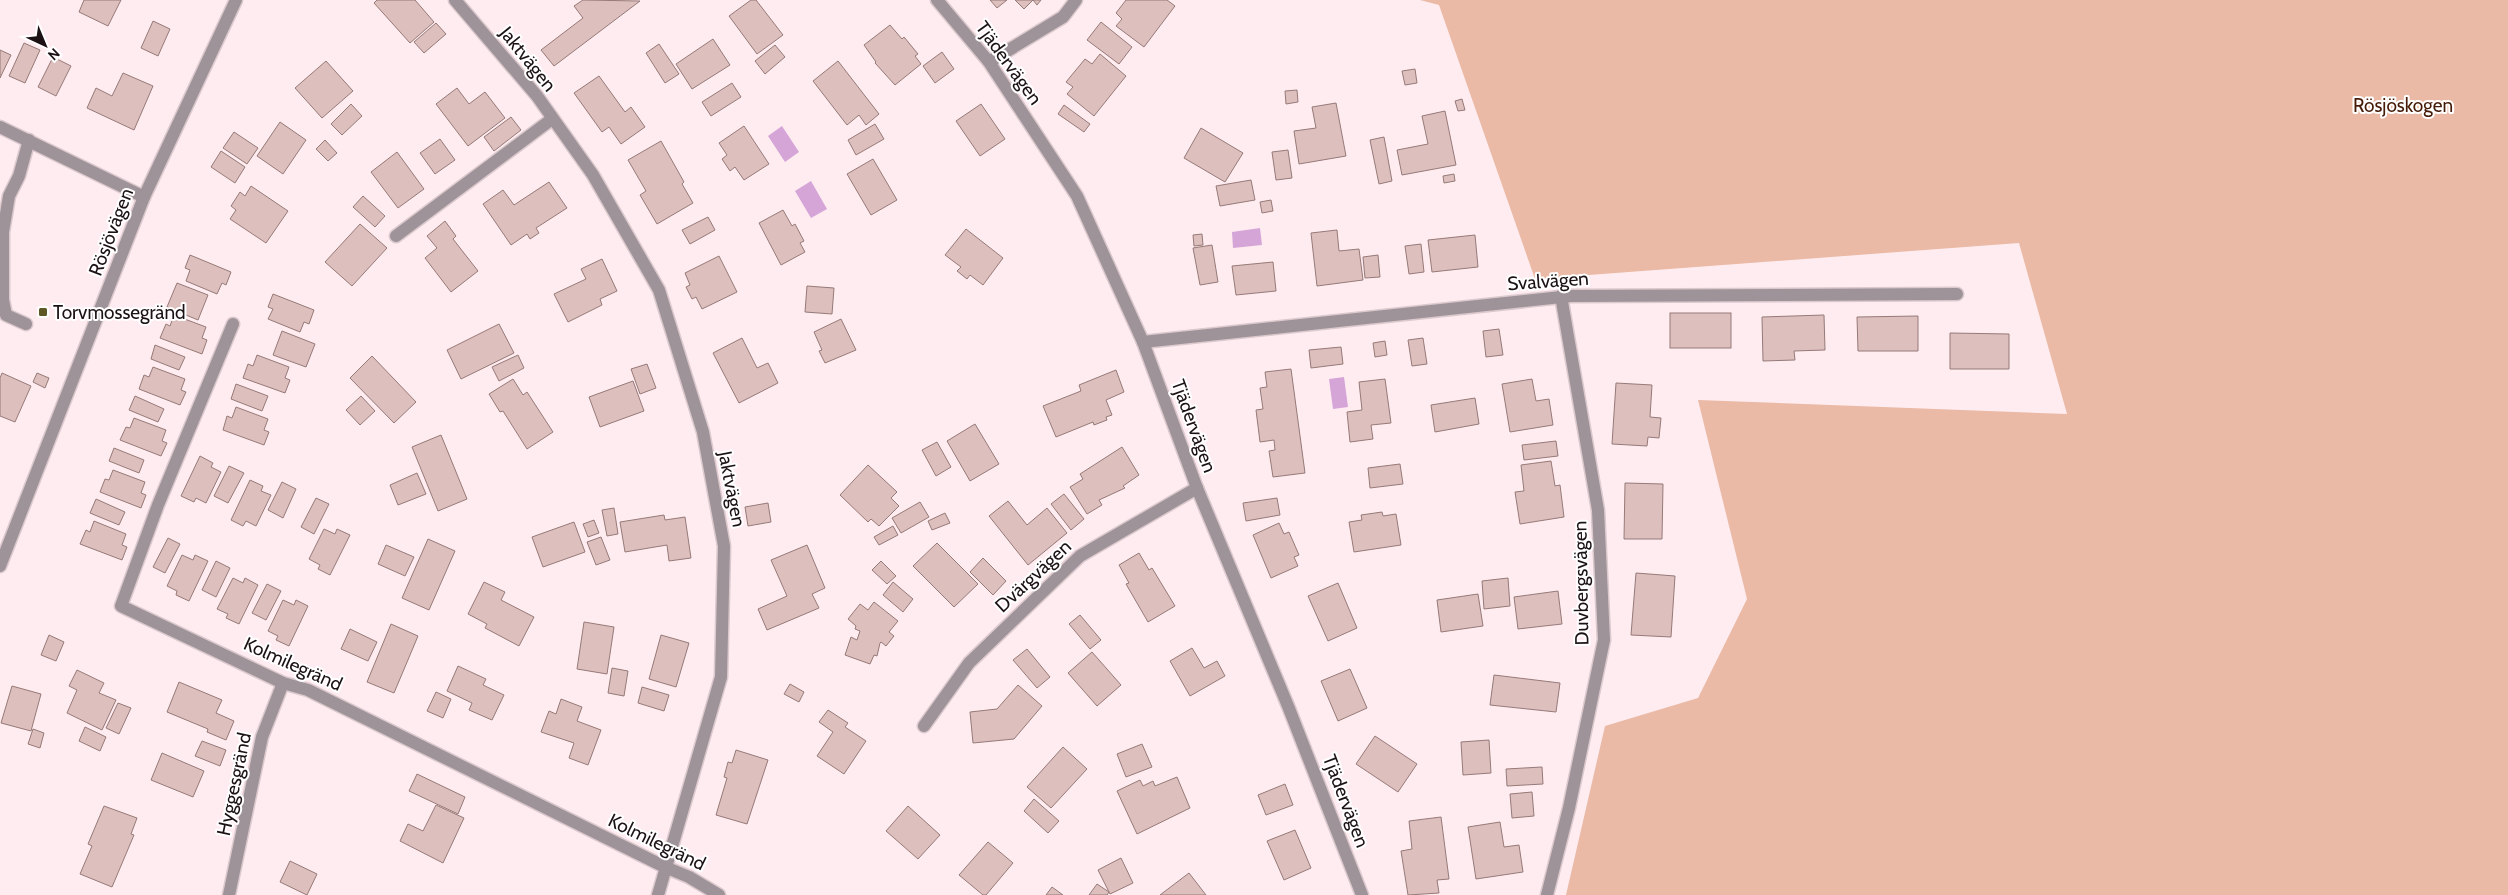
<svg xmlns="http://www.w3.org/2000/svg" width="2508" height="895" font-family="Cabin,sans-serif">
	<style>
		.green { fill: #eabaa6 }
		.water { fill: #d6a5d8 }
		.building { fill: #ddbfbd; stroke: #967a78 }
		.lines { fill: none; stroke-linecap: round; stroke-linejoin: round }
		.street-casing { stroke: #dbc9cd; stroke-width: 15 }
		.street { stroke: #9e9399; stroke-width: 12 }
		.poi-dot { fill: #5f5824; stroke: #fff; stroke-width: 2 }
		.labels { text-anchor: middle; dominant-baseline: central; stroke-width: 4; stroke-linejoin: round; paint-order: stroke }
		.street-label { font-size: 19px; fill: #1c1214; stroke: #fff }
		.park-label { font-size: 19px; fill: #461c09; stroke: #fff }
		.poi-label { font-size: 19px; fill: #1c1214; stroke: #fff; text-anchor: start }
	</style>
	<rect width="100%" height="100%" fill="#ffecf0"/>
	<polygon class="green" points="1420,0 2508,0 2508,895 1566,895 1605,726 1698,698 1747,599 1698,400 2067,414 2019,243 1535,279 1439,5"/>
	<g class="water">
		<polygon points="782,126 799,152 785,162 768,136"/>
		<polygon points="811,181 827,209 811,218 795,191"/>
		<polygon points="1260,228 1262,245 1233,248 1232,232"/>
		<polygon points="1344,377 1348,407 1333,409 1329,379"/>
	</g>
	<g class="building">
		<polygon points="84,0 121,0 108,26 79,12"/>
		<polygon points="377,0 415,0 434,22 410,43 374,3"/>
		<polygon points="583,0 640,1 554,66 541,50 583,18 574,6"/>
		<polygon points="751,0 756,0 783,35 757,54 729,16"/>
		<polygon points="990,0 1007,0 997,8"/>
		<polygon points="1015,0 1041,0 1037,5 1033,0 1024,9"/>
		<polygon points="1126,0 1167,0 1175,6 1144,47 1116,26 1122,19 1116,13"/>
		<polygon points="153,21 170,29 158,56 141,48"/>
		<polygon points="1101,22 1132,47 1119,64 1087,40"/>
		<polygon points="436,23 446,34 424,53 414,42"/>
		<polygon points="890,25 902,39 904,37 918,54 915,56 921,64 895,85 875,63 876,62 864,45"/>
		<polygon points="713,39 730,65 692,89 676,64"/>
		<polygon points="24,43 40,50 25,83 9,76"/>
		<polygon points="659,44 679,74 665,83 646,53"/>
		<polygon points="775,45 785,57 765,74 755,61"/>
		<polygon points="0,50 11,55 0,78"/>
		<polygon points="942,52 954,69 935,83 923,66"/>
		<polygon points="1100,54 1126,76 1094,116 1067,94 1073,87 1066,82 1085,59 1092,64"/>
		<polygon points="53,57 71,66 56,96 38,87"/>
		<polygon points="326,61 353,91 322,118 295,88"/>
		<polygon points="838,61 879,114 866,125 859,115 847,125 813,81"/>
		<polygon points="1415,69 1417,83 1405,85 1402,71"/>
		<polygon points="123,73 153,86 134,130 87,108 96,88 112,96"/>
		<polygon points="599,76 625,112 631,107 645,127 621,144 609,127 602,132 574,93"/>
		<polygon points="732,83 741,97 711,116 702,102"/>
		<polygon points="457,88 469,104 485,92 505,118 468,146 436,104"/>
		<polygon points="1297,90 1298,102 1286,104 1285,91"/>
		<polygon points="1462,99 1465,110 1458,111 1455,101"/>
		<polygon points="1336,103 1346,156 1299,164 1294,131 1316,128 1312,107"/>
		<polygon points="351,104 362,116 342,135 331,124"/>
		<polygon points="981,104 1005,139 980,156 956,121"/>
		<polygon points="1064,105 1090,124 1084,132 1058,114"/>
		<polygon points="1445,111 1456,165 1402,175 1397,150 1428,144 1422,116"/>
		<polygon points="511,117 521,130 494,151 484,137"/>
		<polygon points="280,122 306,140 283,174 257,156"/>
		<polygon points="875,124 884,139 856,155 848,140"/>
		<polygon points="744,126 769,164 744,180 735,167 730,171 722,159 727,155 719,143"/>
		<polygon points="1201,128 1243,153 1225,182 1184,158"/>
		<polygon points="234,132 258,148 247,164 223,148"/>
		<polygon points="1384,137 1392,181 1379,184 1370,140"/>
		<polygon points="440,139 455,160 435,174 420,153"/>
		<polygon points="325,140 337,153 328,161 316,149"/>
		<polygon points="661,141 684,182 682,184 693,203 657,224 640,195 646,191 628,160"/>
		<polygon points="1288,150 1292,178 1276,180 1272,152"/>
		<polygon points="221,151 245,167 235,183 211,167"/>
		<polygon points="397,152 424,189 398,208 371,172"/>
		<polygon points="873,159 897,200 871,215 847,174"/>
		<polygon points="1454,174 1455,181 1444,183 1443,176"/>
		<polygon points="1251,180 1255,200 1220,206 1216,186"/>
		<polygon points="549,182 567,208 536,228 539,233 530,239 527,234 511,245 483,204 503,190 514,205"/>
		<polygon points="251,186 288,211 266,243 230,219 236,210 231,206 240,192 245,196"/>
		<polygon points="363,196 385,216 375,227 353,207"/>
		<polygon points="1271,200 1273,211 1262,213 1260,202"/>
		<polygon points="783,210 792,226 795,224 804,241 800,243 805,252 781,265 759,223"/>
		<polygon points="708,217 715,230 690,244 682,230"/>
		<polygon points="445,221 456,236 453,239 478,271 451,292 425,258 437,248 427,236"/>
		<polygon points="360,224 387,248 352,286 325,262"/>
		<polygon points="966,229 1003,258 983,285 970,275 967,279 957,271 961,267 945,255"/>
		<polygon points="1337,230 1339,251 1359,249 1363,280 1317,286 1311,233"/>
		<polygon points="1202,234 1203,245 1194,246 1193,235"/>
		<polygon points="1475,235 1478,267 1432,272 1428,240"/>
		<polygon points="1421,244 1424,272 1409,274 1405,246"/>
		<polygon points="1212,245 1218,282 1200,285 1193,248"/>
		<polygon points="190,255 231,272 226,285 222,283 217,294 186,281 190,270 185,268"/>
		<polygon points="1378,255 1380,277 1365,278 1363,257"/>
		<polygon points="719,256 737,292 702,309 696,297 692,299 686,287 690,285 685,273"/>
		<polygon points="602,259 617,291 600,299 602,305 568,322 554,294 586,279 581,269"/>
		<polygon points="1273,262 1276,291 1236,295 1232,266"/>
		<polygon points="177,283 208,295 198,320 167,307"/>
		<polygon points="807,286 834,288 832,314 805,312"/>
		<polygon points="273,294 314,310 309,324 304,322 300,332 268,319 273,309 268,307"/>
		<rect x="1670" y="313" width="61" height="35"/>
		<polygon points="174,315 206,327 202,338 207,340 202,354 160,338 166,324 170,326"/>
		<polygon points="1824,315 1825,350 1794,351 1795,360 1763,361 1762,317"/>
		<polygon points="1918,316 1918,351 1858,351 1857,317"/>
		<polygon points="841,319 856,350 825,363 819,351 822,350 814,332"/>
		<polygon points="499,324 514,353 461,379 447,350"/>
		<polygon points="1499,329 1503,355 1486,357 1483,331"/>
		<polygon points="282,331 315,344 306,367 273,355"/>
		<polygon points="1950,333 2009,334 2009,369 1950,369"/>
		<polygon points="742,338 757,368 768,363 778,383 739,403 713,353"/>
		<polygon points="1423,338 1427,364 1412,366 1408,340"/>
		<polygon points="1385,341 1387,355 1375,357 1373,343"/>
		<polygon points="155,345 185,357 179,370 151,359"/>
		<polygon points="1341,347 1343,364 1311,368 1309,350"/>
		<polygon points="257,355 289,367 285,378 290,380 285,393 243,378 248,364 253,366"/>
		<polygon points="518,355 524,368 499,381 492,367"/>
		<polygon points="372,356 416,402 394,423 350,378"/>
		<polygon points="647,364 656,388 640,394 631,369"/>
		<polygon points="153,367 185,379 181,390 186,392 180,405 139,389 144,375 149,377"/>
		<polygon points="1291,369 1305,473 1273,477 1269,451 1275,450 1274,440 1260,442 1256,410 1263,409 1260,388 1267,387 1265,372"/>
		<polygon points="1116,370 1124,392 1106,400 1112,415 1106,417 1107,420 1094,425 1093,422 1056,437 1043,406 1081,391 1079,385"/>
		<polygon points="2,373 31,386 15,422 0,416 0,378"/>
		<polygon points="37,373 49,378 45,388 33,382"/>
		<polygon points="513,379 523,395 527,392 553,432 527,449 503,411 500,412 489,394"/>
		<polygon points="1385,379 1391,423 1371,425 1373,439 1350,442 1347,412 1362,410 1359,382"/>
		<polygon points="1532,379 1536,401 1549,399 1553,425 1510,432 1502,384"/>
		<polygon points="633,381 644,411 600,427 589,397"/>
		<polygon points="1616,383 1652,385 1650,417 1661,418 1659,438 1648,437 1647,446 1612,444"/>
		<polygon points="236,384 268,396 262,411 231,399"/>
		<polygon points="135,396 164,409 158,422 129,410"/>
		<polygon points="361,396 375,411 360,425 346,410"/>
		<polygon points="1475,398 1479,424 1435,432 1431,405"/>
		<polygon points="236,407 268,419 264,430 269,432 264,445 223,430 227,416 232,418"/>
		<polygon points="134,418 166,430 162,441 167,443 161,456 120,440 126,427 130,428"/>
		<polygon points="975,424 999,464 970,481 947,441"/>
		<polygon points="441,435 467,499 438,511 412,447"/>
		<polygon points="1556,441 1558,456 1524,460 1522,445"/>
		<polygon points="937,442 951,467 936,476 922,450"/>
		<polygon points="1122,447 1139,475 1123,486 1125,488 1099,500 1102,505 1087,514 1070,487 1083,479 1080,474"/>
		<polygon points="114,448 144,460 139,473 109,461"/>
		<polygon points="200,456 213,463 211,467 221,472 206,503 196,498 194,502 181,496"/>
		<polygon points="1551,461 1555,486 1560,485 1564,517 1520,524 1515,492 1524,491 1521,465"/>
		<polygon points="1400,464 1403,484 1370,488 1368,468"/>
		<polygon points="868,465 897,492 891,498 899,506 879,526 871,519 868,522 840,495"/>
		<polygon points="229,466 244,473 228,503 214,496"/>
		<polygon points="113,470 145,482 141,493 146,495 141,508 100,492 105,479 109,480"/>
		<polygon points="417,473 426,494 398,505 390,485"/>
		<polygon points="250,480 263,486 261,491 271,495 256,526 246,521 243,526 231,520"/>
		<polygon points="282,482 296,489 283,518 268,510"/>
		<polygon points="1625,483 1663,484 1662,539 1624,539"/>
		<polygon points="1064,494 1084,519 1071,530 1051,504"/>
		<polygon points="316,498 329,504 314,534 301,527"/>
		<polygon points="1277,498 1280,515 1246,521 1243,503"/>
		<polygon points="96,499 125,512 119,525 90,513"/>
		<polygon points="1008,501 1027,525 1047,508 1067,533 1028,565 989,516"/>
		<polygon points="920,502 929,517 901,533 892,518"/>
		<polygon points="768,503 771,522 748,526 745,507"/>
		<polygon points="614,508 618,534 607,536 602,510"/>
		<polygon points="1382,512 1383,516 1396,514 1401,545 1354,552 1349,522 1362,520 1361,515"/>
		<polygon points="945,513 950,523 932,530 928,521"/>
		<polygon points="664,515 665,520 685,517 691,558 669,561 667,545 625,552 620,522"/>
		<polygon points="594,520 599,533 588,537 583,524"/>
		<polygon points="94,521 126,534 122,545 127,547 122,560 80,544 86,530 90,532"/>
		<polygon points="574,522 585,552 543,567 532,537"/>
		<polygon points="1279,523 1284,534 1289,532 1299,555 1294,557 1298,566 1271,578 1253,535"/>
		<polygon points="893,526 898,535 879,545 874,537"/>
		<polygon points="324,529 335,534 337,529 350,535 330,575 318,569 320,565 309,559"/>
		<polygon points="601,537 610,560 596,565 587,542"/>
		<polygon points="168,538 180,544 165,573 153,567"/>
		<polygon points="428,539 455,551 429,610 402,598"/>
		<polygon points="937,543 978,584 954,607 913,566"/>
		<polygon points="386,545 414,557 405,576 378,564"/>
		<polygon points="807,545 825,588 812,594 819,608 767,630 758,609 787,596 771,560"/>
		<polygon points="1139,553 1149,570 1152,568 1175,606 1148,622 1126,584 1129,583 1119,565"/>
		<polygon points="182,555 193,560 195,555 208,561 189,601 176,595 177,591 167,586"/>
		<polygon points="983,558 1006,581 993,595 970,572"/>
		<polygon points="216,561 230,568 216,597 202,590"/>
		<polygon points="881,561 896,576 887,584 872,570"/>
		<polygon points="1636,573 1675,576 1671,637 1631,635"/>
		<polygon points="233,578 243,583 245,578 258,585 239,624 226,618 228,614 217,609"/>
		<polygon points="1508,578 1510,606 1484,609 1482,581"/>
		<polygon points="484,582 505,592 501,600 534,617 519,646 485,628 487,624 468,614"/>
		<polygon points="893,582 913,599 903,612 883,595"/>
		<polygon points="1338,583 1357,628 1328,641 1308,596"/>
		<polygon points="267,584 281,591 266,620 252,613"/>
		<polygon points="1558,591 1562,624 1518,629 1514,597"/>
		<polygon points="1478,594 1483,626 1441,632 1437,600"/>
		<polygon points="283,600 294,605 296,600 308,606 289,646 276,640 278,636 268,631"/>
		<polygon points="874,602 898,621 889,632 894,636 886,646 881,642 880,643 877,656 874,655 870,664 845,655 851,637 857,640 860,631 855,629 856,626 848,619 860,604 868,610"/>
		<polygon points="1080,615 1101,640 1090,649 1069,624"/>
		<polygon points="584,622 614,627 607,674 577,669"/>
		<polygon points="391,624 418,636 394,693 367,682"/>
		<polygon points="350,629 377,642 368,661 341,649"/>
		<polygon points="49,635 64,642 56,661 41,655"/>
		<polygon points="661,635 689,643 676,687 649,679"/>
		<polygon points="1192,648 1204,668 1217,661 1225,676 1190,696 1170,661"/>
		<polygon points="1027,649 1050,677 1037,688 1013,660"/>
		<polygon points="1092,652 1121,685 1097,706 1068,673"/>
		<polygon points="458,666 486,679 483,685 504,695 492,720 469,710 472,703 447,691"/>
		<polygon points="612,668 628,671 624,696 608,693"/>
		<polygon points="1350,669 1367,708 1338,721 1321,681"/>
		<polygon points="77,670 104,683 99,693 116,700 102,730 67,713 77,690 69,686"/>
		<polygon points="1494,675 1560,683 1556,712 1490,705"/>
		<polygon points="179,682 222,700 216,713 234,721 226,740 207,732 208,729 167,712"/>
		<polygon points="790,684 804,692 799,702 784,694"/>
		<polygon points="1018,685 1042,706 1014,739 973,743 970,712 997,709"/>
		<polygon points="12,686 41,694 31,731 1,723"/>
		<polygon points="642,687 669,695 664,711 638,703"/>
		<polygon points="436,692 451,699 443,718 427,711"/>
		<polygon points="561,699 582,707 577,721 601,730 588,765 569,758 574,743 541,732 549,711 556,714"/>
		<polygon points="118,703 131,708 119,734 106,728"/>
		<polygon points="828,710 848,723 845,727 866,741 844,774 817,756 833,732 819,722"/>
		<polygon points="85,727 106,737 100,751 79,741"/>
		<polygon points="33,729 44,733 40,748 28,744"/>
		<polygon points="1375,736 1417,764 1398,792 1356,764"/>
		<polygon points="1489,740 1491,773 1463,775 1461,742"/>
		<polygon points="202,741 226,750 220,766 195,756"/>
		<polygon points="1142,744 1152,767 1126,777 1117,754"/>
		<polygon points="1063,747 1087,769 1051,808 1027,787"/>
		<polygon points="736,750 768,760 747,824 716,815 727,778 724,777 728,762 732,763"/>
		<polygon points="162,753 204,771 193,797 151,780"/>
		<polygon points="1542,767 1543,784 1507,786 1506,769"/>
		<polygon points="417,774 465,797 458,814 409,791"/>
		<polygon points="1177,777 1190,808 1137,834 1117,791 1140,780 1143,786 1153,781 1155,786"/>
		<polygon points="1285,784 1293,805 1266,815 1258,795"/>
		<polygon points="1532,792 1534,816 1512,818 1510,794"/>
		<polygon points="1034,799 1059,821 1048,833 1024,811"/>
		<polygon points="436,805 464,818 443,863 400,841 408,824 423,831"/>
		<polygon points="104,806 137,818 131,834 134,835 112,887 80,874 92,846 88,844"/>
		<polygon points="908,806 940,835 918,859 886,831"/>
		<polygon points="1441,817 1449,879 1437,880 1439,893 1408,895 1401,851 1412,849 1409,821"/>
		<polygon points="1500,822 1504,847 1519,845 1523,872 1476,879 1468,827"/>
		<polygon points="1295,830 1311,868 1284,880 1267,841"/>
		<polygon points="988,842 1013,863 986,895 983,895 959,875"/>
		<polygon points="1121,858 1133,883 1110,894 1098,870"/>
		<polygon points="290,861 317,874 307,895 280,882"/>
		<polygon points="1189,873 1206,895 1160,895"/>
		<polygon points="1097,884 1109,892 1107,895 1089,895"/>
		<polygon points="1052,887 1063,895 1046,895"/>
	</g>
	<g class="lines">
		<g class="street-casing">
			<g id="street">
				<polyline points="455,0 537,96 593,175 659,290 703,432 724,546 721,677 658,895"/>
				<polyline points="937,0 989,62 1077,196 1143,342 1197,488 1288,706 1362,895"/>
				<polyline points="989,62 1063,17 1076,0"/>
				<polyline points="0,127 144,197"/>
				<polyline points="396,236 552,119"/>
				<polyline points="26,324 6,315 3,300 3,232 9,196 19,176 29,140"/>
				<polyline points="233,324 158,505 121,606 283,683 308,690 665,867 689,877 719,895"/>
				<polyline points="1143,342 1571,296 1957,294"/>
				<polyline points="0,566 144,197 236,0"/>
				<polyline points="924,726 969,663 1080,556 1197,488"/>
				<polyline points="229,895 262,737 283,683"/>
				<polyline points="1547,895 1569,808 1604,640 1598,510 1561,296"/>
			</g>
		</g>
		<use href="#street" class="street"/>
	</g>
	<rect class="poi-dot" x="38" y="307" width="10" height="10" rx="2.5"/>
	<g class="labels">
		<g class="street-label">
			<text transform="translate(528 59) rotate(51)">Jaktvägen</text>
			<text transform="translate(1009 63) rotate(54)">Tjädervägen</text>
			<text transform="translate(111 232) rotate(-69)">Rösjövägen</text>
			<text transform="translate(1548 281) rotate(-4)">Svalvägen</text>
			<text transform="translate(1194 426) rotate(70)">Tjädervägen</text>
			<text transform="translate(732 489) rotate(79)">Jaktvägen</text>
			<text transform="translate(1033 576) rotate(-43)">Dvärgvägen</text>
			<text transform="translate(1581 583) rotate(-91)">Duvbergsvägen</text>
			<text transform="translate(293 664) rotate(24)">Kolmilegränd</text>
			<text transform="translate(234 784) rotate(-78)">Hyggesgränd</text>
			<text transform="translate(1346 801) rotate(69)">Tjädervägen</text>
			<text transform="translate(657 842) rotate(26)">Kolmilegränd</text>
		</g>
		<g class="park-label">
			<text x="2403" y="105">Rösjöskogen</text>
		</g>
		<g class="poi-label">
			<text x="53" y="312">Torvmossegränd</text>
		</g>
	</g>
	<g transform="translate(45 45) rotate(136)" stroke="#ffffff" stroke-width="4" paint-order="stroke">
	<path d="M0-4L9 19L0 12L-9 19Z" fill="#1c1214"/>
	<text y="-8" font-size="14" font-weight="bold" text-anchor="middle" fill="#1c1214">N</text>
	</g>
</svg>
